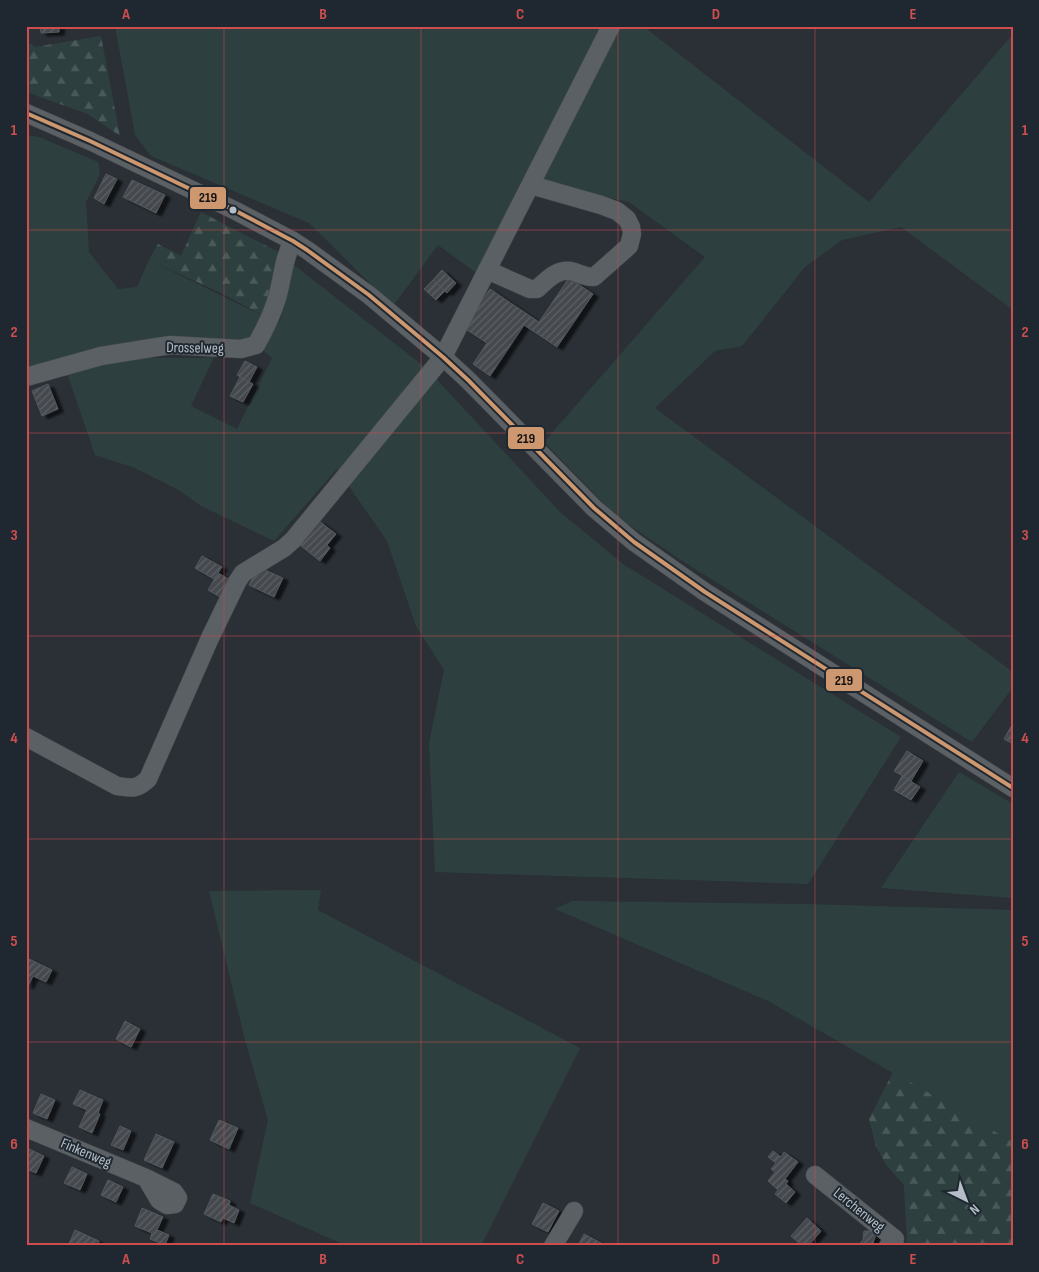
<svg xmlns="http://www.w3.org/2000/svg" width="1039" height="1272" font-family="'Sofia Sans Condensed',sans-serif">
	<style>
		.grass { fill: #2d403f }
		.forest { fill: url(#forest-firs) }
		.building { fill: url(#building-hatch); stroke: #52585d; filter: url(#shadow) }
		.lines { fill: none; stroke-linecap: round; stroke-linejoin: round }
		.minor-casing { stroke: #474b4f; stroke-width: 19 }
		.minor { stroke: #5b6064; stroke-width: 18 }
		.bus-1-casing { stroke: #1f2830; stroke-width: 8 }
		.bus-1 { stroke: #cd976f; stroke-width: 4 }
		.grid { fill: none; stroke: #ce4e50; stroke-width: 1; stroke-opacity: 0.55 }
		.bus-dot { fill: #b5bec6; stroke: #1f2830; stroke-width: 2 }
		.labels { text-anchor: middle; dominant-baseline: central; stroke-width: 4; stroke-linejoin: round; paint-order: stroke }
		.street-label { font-size: 15px; fill: #b5bec6; stroke: #1f2830 }
		.line-badge { stroke: #1f2830; stroke-width: 2 }
		.pale-badge-label { font-size: 14px; text-anchor: middle; font-weight: bold; fill: #111 }
		.neatline { fill: none; stroke: #ce4e50; stroke-width: 2 }
		.grid-label { font-size: 16px; text-anchor: middle; font-weight: bold; fill: #ce4e50 }
	</style>
	<defs>
		<pattern id="forest-firs" width="22" height="20" patternUnits="userSpaceOnUse" patternTransform="scale(1.25)"><rect width="22" height="20" fill="#2d403f"/><path d="M5 1l3.5 6h-7zM16 11l3.5 6h-7z" fill="#495a59"/></pattern>
		<pattern id="building-hatch" width="6" height="6" patternUnits="userSpaceOnUse" patternTransform="scale(1.25)"><rect width="6" height="6" fill="#44494e"/><path d="M-1 1l2-2M0 6l6-6M5 7l2-2" fill="none" stroke="#5d6166"/></pattern>
		<filter id="shadow"><feDropShadow dx="5.5" dy="3" stdDeviation="1" flood-color="#0009"/></filter>
	</defs>
	<rect width="100%" height="100%" fill="#2a3036"/>
	<g class="grass">
		<polygon points="115,26 607,26 482,277 438,245 393,306 309,223 151,156 135,135"/>
		<polygon points="621,26 643,26 869,202 1013,34 1013,310 901,227 842,240 805,267 742,346 715,351 655,408 1013,672 1013,687 972,742 684,562 616,516 544,442 705,257 629,202 537,183"/>
		<polygon points="26,135 39,137 98,162 100,174 86,202 89,252 118,289 137,287 149,260 267,318 253,340 26,372"/>
		<polygon points="294,265 426,368 560,512 623,564 901,737 808,884 435,872 429,743 444,670 416,626 387,541 337,469 274,541 201,506 177,489 135,468 95,455 66,370 135,358 196,358 214,357 191,406 237,429 272,358 263,350 281,318"/>
		<polygon points="959,772 1013,804 1013,898 881,888"/>
		<polygon points="321,890 318,910 580,1048 481,1246 347,1246 250,1203 268,1120 245,1040 209,891"/>
		<polygon points="572,901 806,904 1013,910 1013,1142 768,1001 555,909"/>
	</g>
	<g class="forest">
		<polygon points="101,36 120,136 88,114 37,96 26,91 26,41 35,47"/>
		<polygon points="201,212 284,255 267,318 221,293 149,260 158,244 181,256"/>
		<polygon points="893,1072 1013,1142 1013,1246 905,1246 907,1244 904,1185 887,1166 876,1147 869,1119"/>
	</g>
	<g class="building">
		<polygon points="40,26 59,26 59,32 41,33"/>
		<polygon points="106,174 117,179 104,204 94,198"/>
		<polygon points="132,180 165,195 156,213 123,197"/>
		<polygon points="442,270 456,283 447,293 433,280"/>
		<polygon points="569,278 593,294 557,347 524,325 490,376 473,364 487,343 464,328 490,289 539,322"/>
		<polygon points="433,280 445,291 436,300 424,289"/>
		<polygon points="245,361 257,367 249,382 237,375"/>
		<polygon points="240,377 253,384 243,402 230,396"/>
		<polygon points="48,384 58,409 42,416 32,391"/>
		<polygon points="319,521 336,534 327,545 330,548 320,561 296,542"/>
		<polygon points="202,556 222,567 214,579 195,568"/>
		<polygon points="258,567 283,578 274,597 249,585"/>
		<polygon points="218,573 230,580 220,597 208,590"/>
		<polygon points="1013,723 1013,744 1004,739"/>
		<polygon points="907,751 923,761 911,781 894,771"/>
		<polygon points="902,776 920,787 911,800 894,790"/>
		<polygon points="27,958 52,970 46,982 33,976 28,986 26,985 26,960"/>
		<polygon points="125,1021 140,1029 131,1047 116,1039"/>
		<polygon points="80,1090 103,1100 98,1113 100,1114 92,1133 79,1127 87,1110 73,1104"/>
		<polygon points="41,1094 55,1100 47,1119 33,1113"/>
		<polygon points="219,1120 238,1128 229,1149 210,1140"/>
		<polygon points="120,1126 131,1131 123,1150 111,1145"/>
		<polygon points="156,1134 174,1142 162,1168 144,1160"/>
		<polygon points="29,1149 44,1156 36,1173 26,1169 26,1155"/>
		<polygon points="773,1151 781,1157 784,1152 798,1162 785,1179 788,1181 786,1184 795,1192 786,1203 775,1194 778,1190 768,1181 775,1172 771,1169 776,1163 768,1157"/>
		<polygon points="72,1167 87,1174 80,1190 64,1183"/>
		<polygon points="108,1180 123,1187 116,1202 101,1195"/>
		<polygon points="213,1194 230,1201 229,1205 239,1210 234,1223 223,1218 221,1222 204,1214"/>
		<polygon points="543,1203 559,1211 548,1232 532,1224"/>
		<polygon points="142,1208 163,1217 157,1230 169,1235 165,1245 150,1239 152,1233 135,1226"/>
		<polygon points="807,1218 821,1231 808,1246 802,1246 791,1236"/>
		<polygon points="75,1230 99,1241 97,1246 68,1246"/>
		<polygon points="864,1231 877,1231 872,1246 857,1246 863,1240"/>
		<polygon points="584,1234 603,1244 602,1246 578,1246"/>
	</g>
	<g class="lines">
		<g class="minor-casing">
			<g id="minor">
				<polyline points="26,113 90,141 234,210 293,241 307,250 369,295 443,357 468,380 594,508 634,542 705,592 1013,788"/>
				<path d="M487,270l43,19h7c10,-9 19,-20 34,-18 9,2 12,6 23,6l35,-31 3,-12 -1,-7 -4,-8 -10,-8 -16,-6 -70,-20"/>
				<path d="M26,377l75,-21 69,-11 71,4 15,-4c9,-16 16,-30 21,-47 6,-20 6,-39 16,-57"/>
				<path d="M26,737l91,49c15,2 19,4 31,-7l62,-141 27,-56 6,-9 41,-25 9,-8 150,-183 168,-331"/>
				<polyline points="26,1128 146,1178 174,1192 178,1198 175,1204 167,1205 159,1200 146,1178"/>
				<polyline points="815,1175 895,1239 888,1246"/>
				<polyline points="553,1246 574,1211"/>
			</g>
		</g>
		<use href="#minor" class="minor"/>
		<g class="bus-1-casing">
			<polyline id="bus-1" points="26,113 90,141 234,210 293,241 307,250 369,295 443,357 468,380 594,508 634,542 705,592 1013,788"/>
		</g>
		<use href="#bus-1" class="bus-1"/>
	</g>
	<path class="grid" d="M224,26v1220M421,26v1220M618,26v1220M815,26v1220M26,230h987M26,433h987M26,636h987M26,839h987M26,1042h987"/>
	<circle class="bus-dot" cx="233" cy="210" r="4.5"/>
	<g class="labels">
		<g class="street-label">
			<text transform="translate(195 348) rotate(1)">Drosselweg</text>
			<text transform="translate(86 1153) rotate(23)">Finkenweg</text>
			<text transform="translate(859 1210) rotate(39)">Lerchenweg</text>
		</g>
	</g>
	<g class="line-badge">
		<rect x="189" y="186" width="38" height="24" rx="5" fill="#cd976f"/>
		<rect x="507" y="426" width="38" height="24" rx="5" fill="#cd976f"/>
		<rect x="825" y="668" width="38" height="24" rx="5" fill="#cd976f"/>
	</g>
	<g class="pale-badge-label">
		<text x="208" y="202">219</text>
		<text x="526" y="443">219</text>
		<text x="844" y="685">219</text>
	</g>
	<rect width="1039" height="1272" fill="none" stroke="#1f2830" stroke-width="55"/>
	<g transform="translate(966 1200) rotate(138)" stroke="#1f2830" stroke-width="4" paint-order="stroke">
	<path d="M0-4L9 19L0 12L-9 19Z" fill="#b5bec6"/>
	<text y="-8" font-size="14" font-weight="bold" text-anchor="middle" fill="#b5bec6">N</text>
	</g>
	<rect x="28" y="28" width="984" height="1216" class="neatline"/>
	<g class="grid-label">
		<text x="126" y="19">A</text>
		<text x="323" y="19">B</text>
		<text x="520" y="19">C</text>
		<text x="716" y="19">D</text>
		<text x="913" y="19">E</text>
		<text x="14" y="135">1</text>
		<text x="1025" y="135">1</text>
		<text x="14" y="337">2</text>
		<text x="1025" y="337">2</text>
		<text x="14" y="540">3</text>
		<text x="1025" y="540">3</text>
		<text x="14" y="743">4</text>
		<text x="1025" y="743">4</text>
		<text x="14" y="946">5</text>
		<text x="1025" y="946">5</text>
		<text x="14" y="1149">6</text>
		<text x="1025" y="1149">6</text>
		<text x="126" y="1264">A</text>
		<text x="323" y="1264">B</text>
		<text x="520" y="1264">C</text>
		<text x="716" y="1264">D</text>
		<text x="913" y="1264">E</text>
	</g>
</svg>
